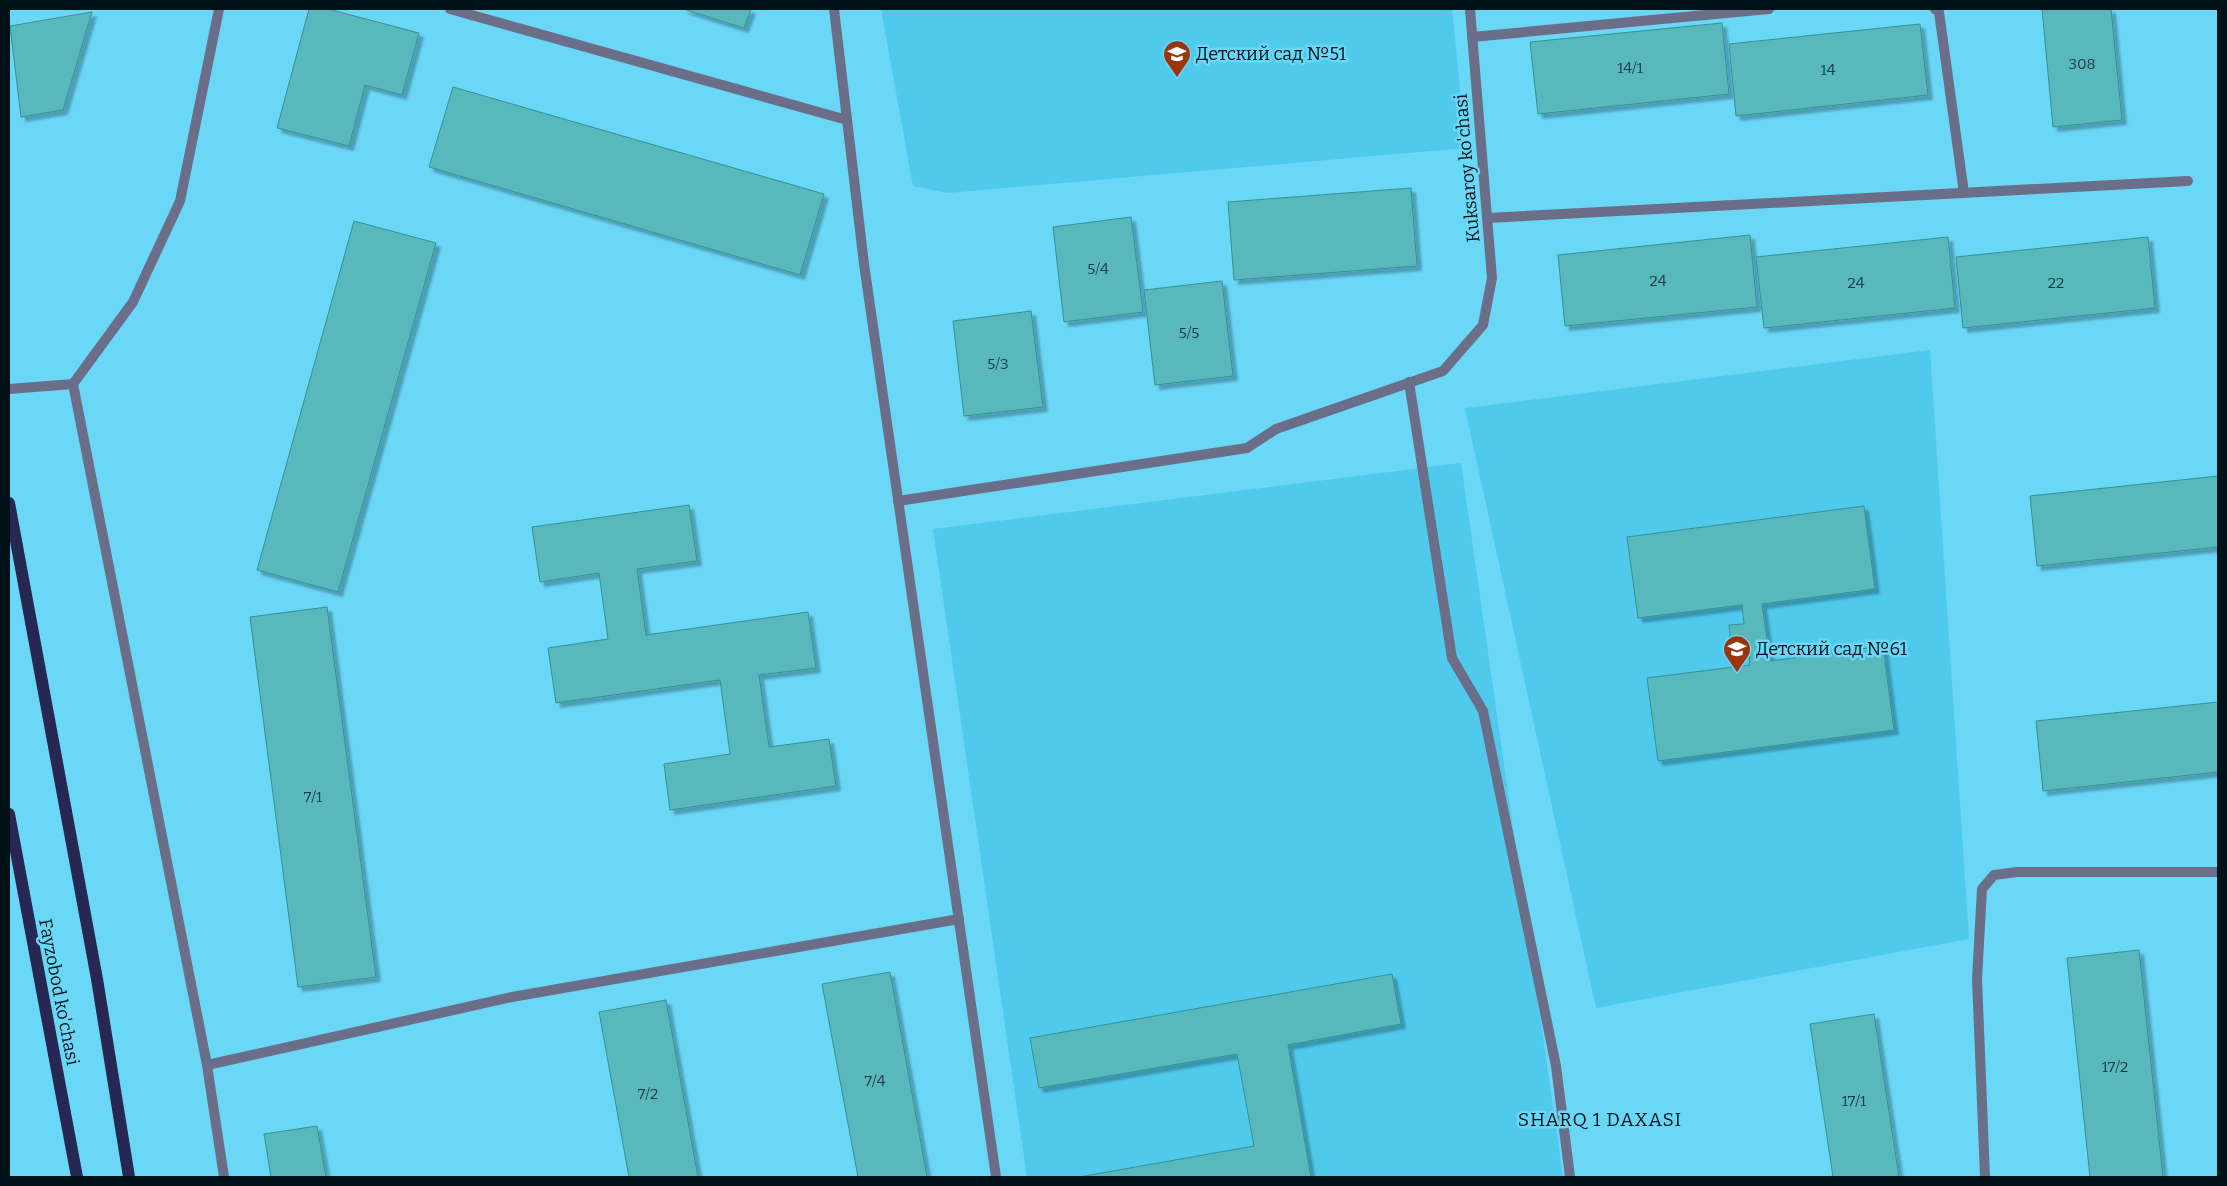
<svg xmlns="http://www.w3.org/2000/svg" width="2227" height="1186" font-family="Bitter,serif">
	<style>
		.built { fill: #4fcaec }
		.building { fill: #58b8bc; stroke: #339296; filter: url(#shadow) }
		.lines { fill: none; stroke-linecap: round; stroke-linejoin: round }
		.service { stroke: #6b6e88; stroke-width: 10 }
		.minor { stroke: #6b6e88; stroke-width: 10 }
		.primary { stroke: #262752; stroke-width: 12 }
		.labels { text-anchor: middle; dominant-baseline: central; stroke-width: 5; stroke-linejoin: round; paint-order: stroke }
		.number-label { font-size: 15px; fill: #163b40 }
		.poi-label { font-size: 18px; fill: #001117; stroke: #6ad7f6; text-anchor: start }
		.street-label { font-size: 18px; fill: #001117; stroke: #6ad7f6 }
		.neighbourhood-label { font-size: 19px; letter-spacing: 1px; fill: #001117; stroke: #6ad7f6 }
	</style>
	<defs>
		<filter id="shadow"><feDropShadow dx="4.5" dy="4.5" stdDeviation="1" flood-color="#0004"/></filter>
	</defs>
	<rect width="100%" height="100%" fill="#6ad7f6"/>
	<g class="built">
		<polygon points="881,9 1452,9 1466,148 948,193 913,186"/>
		<polygon points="1930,350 1969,939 1596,1008 1465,408"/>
		<polygon points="1461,463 1563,1177 1027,1177 933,529"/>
	</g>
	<g class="building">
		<polygon points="309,9 328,9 419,33 402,95 365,85 349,146 277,128"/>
		<polygon points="683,9 751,9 744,28"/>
		<polygon points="2042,9 2111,9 2122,120 2053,127"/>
		<polygon points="92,12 63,110 21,117 10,26"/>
		<polygon points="1722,23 1729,94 1538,114 1530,42"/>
		<polygon points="1920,24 1928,95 1736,116 1729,44"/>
		<polygon points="453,87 824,194 800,275 429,167"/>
		<polygon points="1411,188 1417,266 1234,280 1228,202"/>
		<polygon points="1131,217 1143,312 1064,322 1053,227"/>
		<polygon points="354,221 436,243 338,592 257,570"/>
		<polygon points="1750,235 1757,307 1565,326 1558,255"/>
		<polygon points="1948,237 1955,308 1764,328 1756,257"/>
		<polygon points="2148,237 2155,308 1963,328 1956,257"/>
		<polygon points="1222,281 1233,376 1155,385 1144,290"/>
		<polygon points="1031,311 1043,407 964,416 953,321"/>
		<polygon points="2218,476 2218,547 2037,566 2030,496"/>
		<polygon points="689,505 697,561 637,569 646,635 808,612 816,668 759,675 769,747 829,739 836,786 670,810 664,764 730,754 720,680 556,703 548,648 608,639 599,573 540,582 532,527"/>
		<polygon points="1864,506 1875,589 1762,604 1770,661 1883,646 1894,730 1658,761 1647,678 1750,665 1749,652 1732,654 1729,625 1744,624 1742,605 1638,618 1627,537"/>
		<polygon points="327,607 376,977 298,987 250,617"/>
		<polygon points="2218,702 2218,772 2043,791 2036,721"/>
		<polygon points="2139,950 2163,1177 2090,1177 2067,958"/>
		<polygon points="890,972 927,1177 858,1177 822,984"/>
		<polygon points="1392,974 1401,1024 1288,1045 1311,1177 1079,1177 1254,1146 1237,1054 1039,1088 1030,1038"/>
		<polygon points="666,1000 698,1177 629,1177 599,1012"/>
		<polygon points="1874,1014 1899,1177 1833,1177 1810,1024"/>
		<polygon points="317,1126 326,1177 271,1177 264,1134"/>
	</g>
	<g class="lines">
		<polyline class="service" points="450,9 847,120"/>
		<g class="minor">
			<polyline points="219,9 180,201 133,302 73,384 207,1065 224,1177"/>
			<polyline points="834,9 864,264 996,1177"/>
			<polyline points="1935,9 1939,12 1964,193"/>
			<polyline points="1472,37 1769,9"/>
			<polyline points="1487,218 2188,181"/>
			<polyline points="1409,382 1452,658 1483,711 1556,1066 1570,1177"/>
			<polyline points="9,389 73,384"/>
			<polyline points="898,501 1247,448 1276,429 1443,371 1483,325 1492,278 1470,9"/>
			<polyline points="207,1065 512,997 959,919"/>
			<polyline points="1985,1177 1977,979 1982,889 1994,875 2017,872 2218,872"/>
		</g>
		<g class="primary">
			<polyline points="9,503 97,979 129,1177"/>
			<polyline points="9,814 77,1177"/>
		</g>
	</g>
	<defs>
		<g id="school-pin" transform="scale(1.4375)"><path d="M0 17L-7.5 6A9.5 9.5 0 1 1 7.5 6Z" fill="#9b350c" stroke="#6ad7f6"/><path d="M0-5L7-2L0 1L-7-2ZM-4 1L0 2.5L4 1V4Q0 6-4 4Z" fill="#fff"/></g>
	</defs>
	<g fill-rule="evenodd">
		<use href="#school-pin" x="1177" y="54"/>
		<use href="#school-pin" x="1737" y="649"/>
	</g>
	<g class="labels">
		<g class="number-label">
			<text x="2082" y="64">308</text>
			<text x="1630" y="68">14/1</text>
			<text x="1828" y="70">14</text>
			<text x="1098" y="269">5/4</text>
			<text x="1658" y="281">24</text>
			<text x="1856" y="283">24</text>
			<text x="2056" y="283">22</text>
			<text x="1189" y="333">5/5</text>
			<text x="998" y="364">5/3</text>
			<text x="313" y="797">7/1</text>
			<text x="2115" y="1067">17/2</text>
			<text x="875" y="1081">7/4</text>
			<text x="648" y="1094">7/2</text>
			<text x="1854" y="1101">17/1</text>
		</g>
		<g class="poi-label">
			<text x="1196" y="54">Детский сад №51</text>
			<text x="1756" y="649">Детский сад №61</text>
		</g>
		<g class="street-label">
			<text transform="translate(1467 168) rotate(-95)">Kuksaroy ko'chasi</text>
			<text transform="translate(59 992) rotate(79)">Fayzobod ko'chasi</text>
		</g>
		<g class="neighbourhood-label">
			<text x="1600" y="1119">SHARQ 1 DAXASI</text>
		</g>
	</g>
	<rect width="2227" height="1186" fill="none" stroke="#001117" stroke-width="20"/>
</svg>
